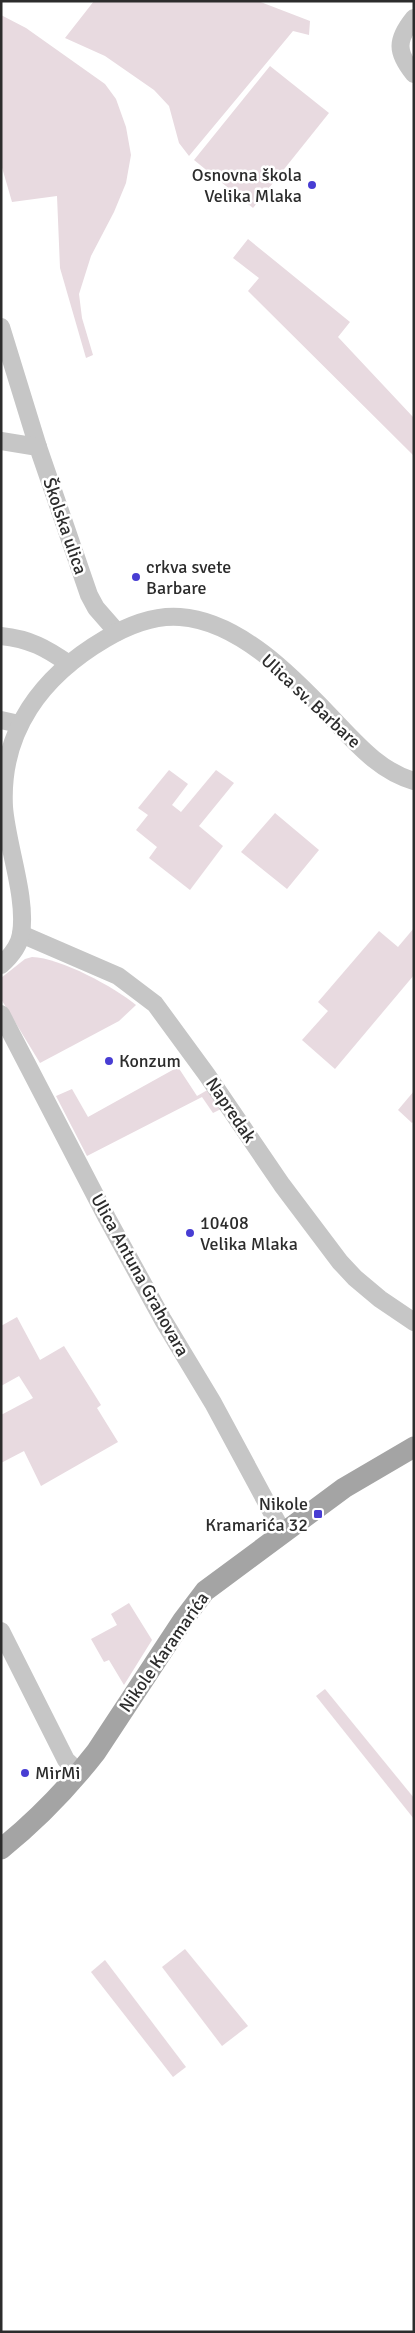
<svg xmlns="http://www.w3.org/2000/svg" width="415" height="2333" font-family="Signika,sans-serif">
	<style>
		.green { fill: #e8dae0 }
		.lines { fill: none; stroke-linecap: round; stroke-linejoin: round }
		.minor { stroke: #c6c6c6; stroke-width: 18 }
		.major { stroke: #a4a4a4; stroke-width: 21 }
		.poi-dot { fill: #483dd3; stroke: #fff; stroke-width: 2 }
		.labels { text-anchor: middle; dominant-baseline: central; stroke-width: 5; stroke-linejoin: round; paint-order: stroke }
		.poi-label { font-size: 18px; fill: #2c2c2c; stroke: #fff; text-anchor: start }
		.street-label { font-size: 18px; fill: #2c2c2c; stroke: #fff }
	</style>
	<rect width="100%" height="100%" fill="#fff"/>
	<g class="green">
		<polygon points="94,1 258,1 310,21 309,35 293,31 189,156 179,143 169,106 154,90 105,56 65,38"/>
		<polygon points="1,15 26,28 105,84 116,99 126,127 131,155 126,183 114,212 91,256 79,294 82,318 93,355 86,358 60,268 57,196 12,202 1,164"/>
		<polygon points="270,66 329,113 253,208 194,160"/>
		<polygon points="248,239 350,322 338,337 414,418 414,456 248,291 259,278 233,258"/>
		<polygon points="169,770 188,784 172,805 181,812 216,770 234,783 199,826 223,846 190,890 149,858 157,847 136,830 148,815 138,808"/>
		<polygon points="275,813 319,850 287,889 241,852"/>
		<polygon points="414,928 414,975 335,1069 302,1040 328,1011 318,1002 379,931 398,947"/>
		<path d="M32,957c29,1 82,30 104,48l-17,16 -79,42 -39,-64v-21l24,-19z"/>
		<polygon points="178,1067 197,1096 211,1088 223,1108 213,1113 202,1097 87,1156 56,1096 72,1089 88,1117"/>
		<polygon points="414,1091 414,1121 412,1123 398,1110"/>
		<polygon points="17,1317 40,1360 64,1346 101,1405 97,1408 118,1442 41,1486 24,1451 1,1463 1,1415 33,1398 19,1376 1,1386 1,1326"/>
		<polygon points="129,1603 152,1640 124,1685 109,1660 104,1662 91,1639 117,1625 111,1614"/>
		<polygon points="325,1689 414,1798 414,1819 316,1696"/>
		<polygon points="185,1949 248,2026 222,2046 162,1967"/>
		<polygon points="105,1960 186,2067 173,2077 91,1972"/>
	</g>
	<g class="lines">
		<g class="minor">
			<path d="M414,18c-18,22 -18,34 0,56"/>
			<polyline points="1,327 38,447"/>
			<polyline points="1,441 38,447 89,595 96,608 117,632"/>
			<path d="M1,636c29,3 45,12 68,28"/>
			<polyline points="1,720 19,724"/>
			<polyline points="21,934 118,976 155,1004 207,1075 282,1185 340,1262 355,1278 380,1299 414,1322"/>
			<path d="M1,965c9,-8 18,-19 20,-31 6,-37 -14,-88 -17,-127 -4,-76 38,-131 101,-168 22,-13 49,-24 75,-22 59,4 113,60 151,100 25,26 48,54 83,64"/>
			<polyline points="1,1014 107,1218 163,1320 213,1403 283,1533"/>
			<polyline points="1,1631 66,1760 80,1773"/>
		</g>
		<path class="major" d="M1,1849c36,-29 67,-61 95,-97l87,-132 22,-29 139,-103 70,-41"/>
	</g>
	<g class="poi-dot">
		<circle cx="312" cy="185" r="5"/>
		<circle cx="136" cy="577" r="5"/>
		<circle cx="109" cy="1061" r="5"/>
		<circle cx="190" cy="1233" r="5"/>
		<rect x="313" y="1509" width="10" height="10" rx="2.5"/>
		<circle cx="25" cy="1773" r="5"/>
	</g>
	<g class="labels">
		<g class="poi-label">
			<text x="302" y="175" text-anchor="end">Osnovna škola<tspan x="302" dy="21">Velika Mlaka</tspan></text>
			<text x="146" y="567">crkva svete<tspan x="146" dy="21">Barbare</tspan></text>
			<text x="119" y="1061">Konzum</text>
			<text x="200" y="1223">10408<tspan x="200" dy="21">Velika Mlaka</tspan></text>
			<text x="308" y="1504" text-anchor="end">Nikole<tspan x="308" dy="21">Kramarića 32</tspan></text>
			<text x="35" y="1773">MirMi</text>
		</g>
		<g class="street-label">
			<text transform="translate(65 526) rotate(71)">Školska ulica</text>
			<text transform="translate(311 701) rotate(43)">Ulica sv. Barbare</text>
			<text transform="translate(231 1110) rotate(56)">Napredak</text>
			<text transform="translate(140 1275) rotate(61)">Ulica Antuna Grahovara</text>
			<text transform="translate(164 1652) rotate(-55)">Nikole Karamarića</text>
		</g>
	</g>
	<rect width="415" height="2333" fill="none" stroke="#2c2c2c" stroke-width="5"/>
</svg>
